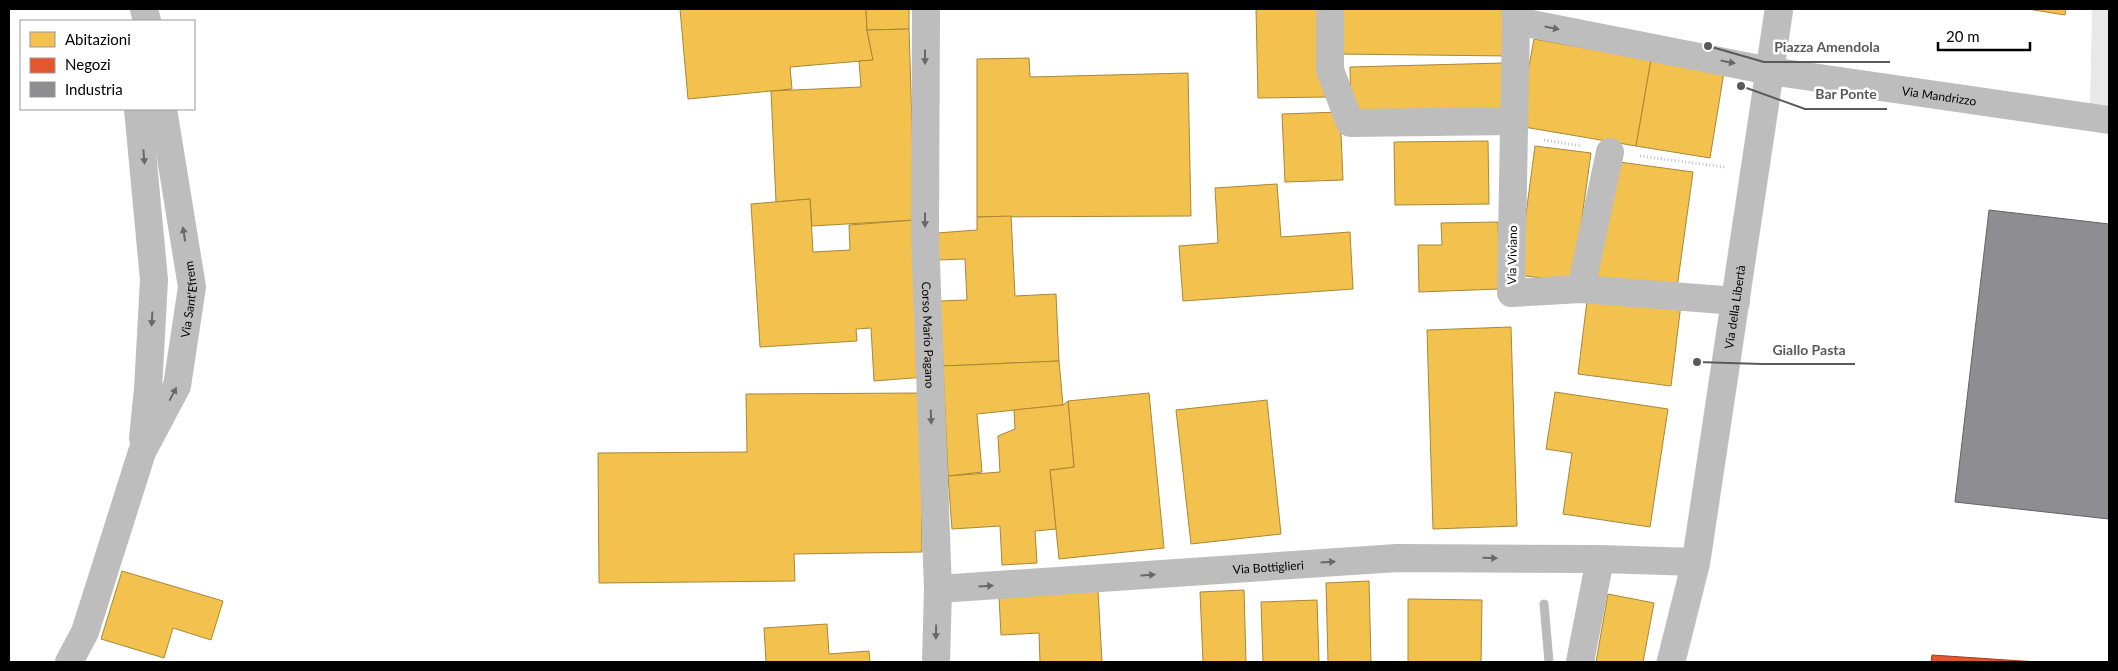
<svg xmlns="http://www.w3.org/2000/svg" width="2118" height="671" font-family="Lato,sans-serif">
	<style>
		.green { fill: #e8e8e8 }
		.homes { fill: #f2c14e; stroke: #a98737 }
		.shops { fill: #e4572e; stroke: #a03d20 }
		.industry { fill: #8d8d92; stroke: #636366 }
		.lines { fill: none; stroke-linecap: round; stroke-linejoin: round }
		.stream { stroke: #bababa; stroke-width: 9 }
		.major-casing { stroke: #dbdbdb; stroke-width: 29 }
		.path { stroke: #c2c2c2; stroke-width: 3; stroke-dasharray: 1 2.5; stroke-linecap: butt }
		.minor { stroke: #bdbdbd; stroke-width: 28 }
		.major { stroke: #bdbdbd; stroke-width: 28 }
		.oneway { fill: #686868 }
		.labels { text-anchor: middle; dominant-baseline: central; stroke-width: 5; stroke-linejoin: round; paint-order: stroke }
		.street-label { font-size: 12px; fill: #000; stroke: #fff }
		.leader { fill: none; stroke: #595959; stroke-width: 2 }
		.callout-dot { fill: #595959; stroke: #fff; stroke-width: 2 }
		.callout-label { font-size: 14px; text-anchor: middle; font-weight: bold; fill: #595959; stroke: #fff; stroke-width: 5; stroke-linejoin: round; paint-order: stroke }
	</style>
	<rect width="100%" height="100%" fill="#fff"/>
	<polygon class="green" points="2092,9 2109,9 2109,113 2090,112"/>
	<g class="homes">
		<polygon points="680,9 866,9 867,30 873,60 790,67 792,89 688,99"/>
		<polygon points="866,9 909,9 909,29 867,30"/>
		<polygon points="1256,9 1327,9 1329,97 1258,98"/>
		<polygon points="1337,9 1511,9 1510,56 1337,54"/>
		<polygon points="2028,9 2066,9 2065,15"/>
		<polygon points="909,29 915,220 812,226 810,199 776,202 771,91 861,87 859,61 873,60 867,30"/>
		<polygon points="1534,39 1651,60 1636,146 1518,126"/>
		<polygon points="1029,58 1030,77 1188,73 1191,216 977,217 977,59"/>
		<polygon points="1651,60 1724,72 1710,158 1636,146"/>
		<polygon points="1503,63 1504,113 1351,117 1350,67"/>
		<polygon points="1340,112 1343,180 1285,182 1282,114"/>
		<polygon points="1488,141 1489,204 1395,205 1394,142"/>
		<polygon points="1535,146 1591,153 1573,282 1518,275"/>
		<polygon points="1612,161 1693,172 1677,288 1597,278"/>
		<polygon points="1277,184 1281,237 1350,232 1353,289 1183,301 1179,246 1218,243 1215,188"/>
		<polygon points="810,199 813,252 850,250 849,225 915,220 925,377 874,381 871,328 856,329 857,341 760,347 751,204"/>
		<polygon points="1011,216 1015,296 1056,294 1059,361 943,366 940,301 967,300 965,259 938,260 937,233 977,230 977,217"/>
		<polygon points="1498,222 1500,289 1419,292 1418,245 1442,245 1441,223"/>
		<polygon points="1588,293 1681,304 1671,386 1578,374"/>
		<polygon points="1511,327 1517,526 1433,529 1427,330"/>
		<polygon points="1059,361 1063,405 977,414 982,472 948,476 943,366"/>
		<polygon points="1555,392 1668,409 1650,527 1563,514 1572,453 1546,449"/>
		<polygon points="921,393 922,552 794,554 795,581 599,583 598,453 747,452 746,394"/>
		<polygon points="1149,393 1164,548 1059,559 1050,470 1074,467 1068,401"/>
		<polygon points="1267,400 1281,534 1191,544 1176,410"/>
		<polygon points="1068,401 1074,467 1050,470 1056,529 1035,531 1037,563 1002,565 1000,526 952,529 948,476 1000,472 998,436 1015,429 1014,410 1063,405"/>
		<polygon points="122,571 223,601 211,640 173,628 164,658 101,639"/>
		<polygon points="1369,581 1371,662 1328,662 1326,583"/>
		<polygon points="1244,590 1246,662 1203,662 1200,592"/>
		<polygon points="1098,591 1102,662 1040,662 1039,633 1001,635 999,597"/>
		<polygon points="1608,594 1654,603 1643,662 1596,662"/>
		<polygon points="1408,599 1482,600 1481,662 1408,662"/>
		<polygon points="1317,600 1319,662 1263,662 1261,602"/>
		<polygon points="827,624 829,654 869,651 870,662 766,662 764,628"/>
	</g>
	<polygon class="shops" points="1932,655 2037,662 1931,662"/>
	<polygon class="industry" points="1989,210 2109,224 2109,519 1955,502"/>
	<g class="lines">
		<polyline class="stream" points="1544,604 1549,662"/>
		<g class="major-casing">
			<g id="major">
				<path id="s5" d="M1671,662l25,-100 83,-553"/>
			</g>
		</g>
		<g class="path">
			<polyline points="1544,140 1582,146"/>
			<polyline points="1640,156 1725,167"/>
		</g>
		<g class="minor">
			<polyline points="144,9 147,21"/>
			<path id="s1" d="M926,9l-1,227 13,353 -2,73"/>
			<polyline points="1330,9 1330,70 1350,123 1514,121"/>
			<path id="s2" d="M1515,9l1,12 254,50 339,49"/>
			<polyline points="1516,21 1511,293 1581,289 1736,301"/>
			<polyline points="138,109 154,280 148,389 143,438"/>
			<polyline points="1581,289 1610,152"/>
			<path id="s3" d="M938,589l459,-31 203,1"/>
			<path id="s4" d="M69,662l16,-30 57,-180 35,-66 15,-99 -29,-178"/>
			<polyline points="1580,662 1600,559 1696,562"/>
		</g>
		<use href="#major" class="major"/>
	</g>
	<defs><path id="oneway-solid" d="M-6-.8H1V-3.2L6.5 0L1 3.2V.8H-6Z" transform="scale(1.25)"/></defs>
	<g class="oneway">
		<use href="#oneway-solid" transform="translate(1552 28) rotate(11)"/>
		<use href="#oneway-solid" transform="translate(925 57) rotate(90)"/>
		<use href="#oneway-solid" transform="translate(1728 62) rotate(11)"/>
		<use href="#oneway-solid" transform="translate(144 157) rotate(85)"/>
		<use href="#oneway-solid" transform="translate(925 220) rotate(90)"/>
		<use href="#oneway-solid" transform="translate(184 234) rotate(-99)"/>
		<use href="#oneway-solid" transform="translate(152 319) rotate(93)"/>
		<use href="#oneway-solid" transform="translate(173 394) rotate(-62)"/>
		<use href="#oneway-solid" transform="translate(931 417) rotate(88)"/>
		<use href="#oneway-solid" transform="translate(1490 558) rotate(1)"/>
		<use href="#oneway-solid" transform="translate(1328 562) rotate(-4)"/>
		<use href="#oneway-solid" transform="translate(1148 575) rotate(-4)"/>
		<use href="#oneway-solid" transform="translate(986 586) rotate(-4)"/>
		<use href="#oneway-solid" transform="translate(936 632) rotate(91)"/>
	</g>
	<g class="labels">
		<g class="street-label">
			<text stroke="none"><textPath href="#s2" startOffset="442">Via Mandrizzo</textPath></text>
			<text transform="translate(1512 255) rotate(-89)">Via Viviano</text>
			<text stroke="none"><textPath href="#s4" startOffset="385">Via Sant'Efrem</textPath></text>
			<text stroke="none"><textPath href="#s5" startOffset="361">Via della Libertà</textPath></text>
			<text stroke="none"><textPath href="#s1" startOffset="326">Corso Mario Pagano</textPath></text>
			<text stroke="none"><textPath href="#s3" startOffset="331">Via Bottiglieri</textPath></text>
		</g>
	</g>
	<path class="leader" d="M1708 46L1764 62H1890M1741 86L1805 109H1887M1697 362L1762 364H1855"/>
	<g class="callout-dot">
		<circle cx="1708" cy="46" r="5"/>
		<circle cx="1741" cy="86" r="5"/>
		<circle cx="1697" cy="362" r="5"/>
	</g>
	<g class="callout-label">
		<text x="1827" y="52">Piazza Amendola</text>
		<text x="1846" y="99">Bar Ponte</text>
		<text x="1809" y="355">Giallo Pasta</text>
	</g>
	<rect width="2118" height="671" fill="none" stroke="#000000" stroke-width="20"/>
	<rect x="20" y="20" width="175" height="90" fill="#ffffff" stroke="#999999"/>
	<rect x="30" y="32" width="25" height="15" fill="#f2c14e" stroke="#999999"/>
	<text x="65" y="45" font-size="15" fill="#000000">Abitazioni</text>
	<rect x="30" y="58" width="25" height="15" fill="#e4572e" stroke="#999999"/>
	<text x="65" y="70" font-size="15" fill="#000000">Negozi</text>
	<rect x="30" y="82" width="25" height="15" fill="#8d8d92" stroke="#999999"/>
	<text x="65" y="95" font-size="15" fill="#000000">Industria</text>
	<path d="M1938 42v8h92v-8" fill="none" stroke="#000000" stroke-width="2.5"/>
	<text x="1946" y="42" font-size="15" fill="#000000" stroke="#ffffff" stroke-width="4" paint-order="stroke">20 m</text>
</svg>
